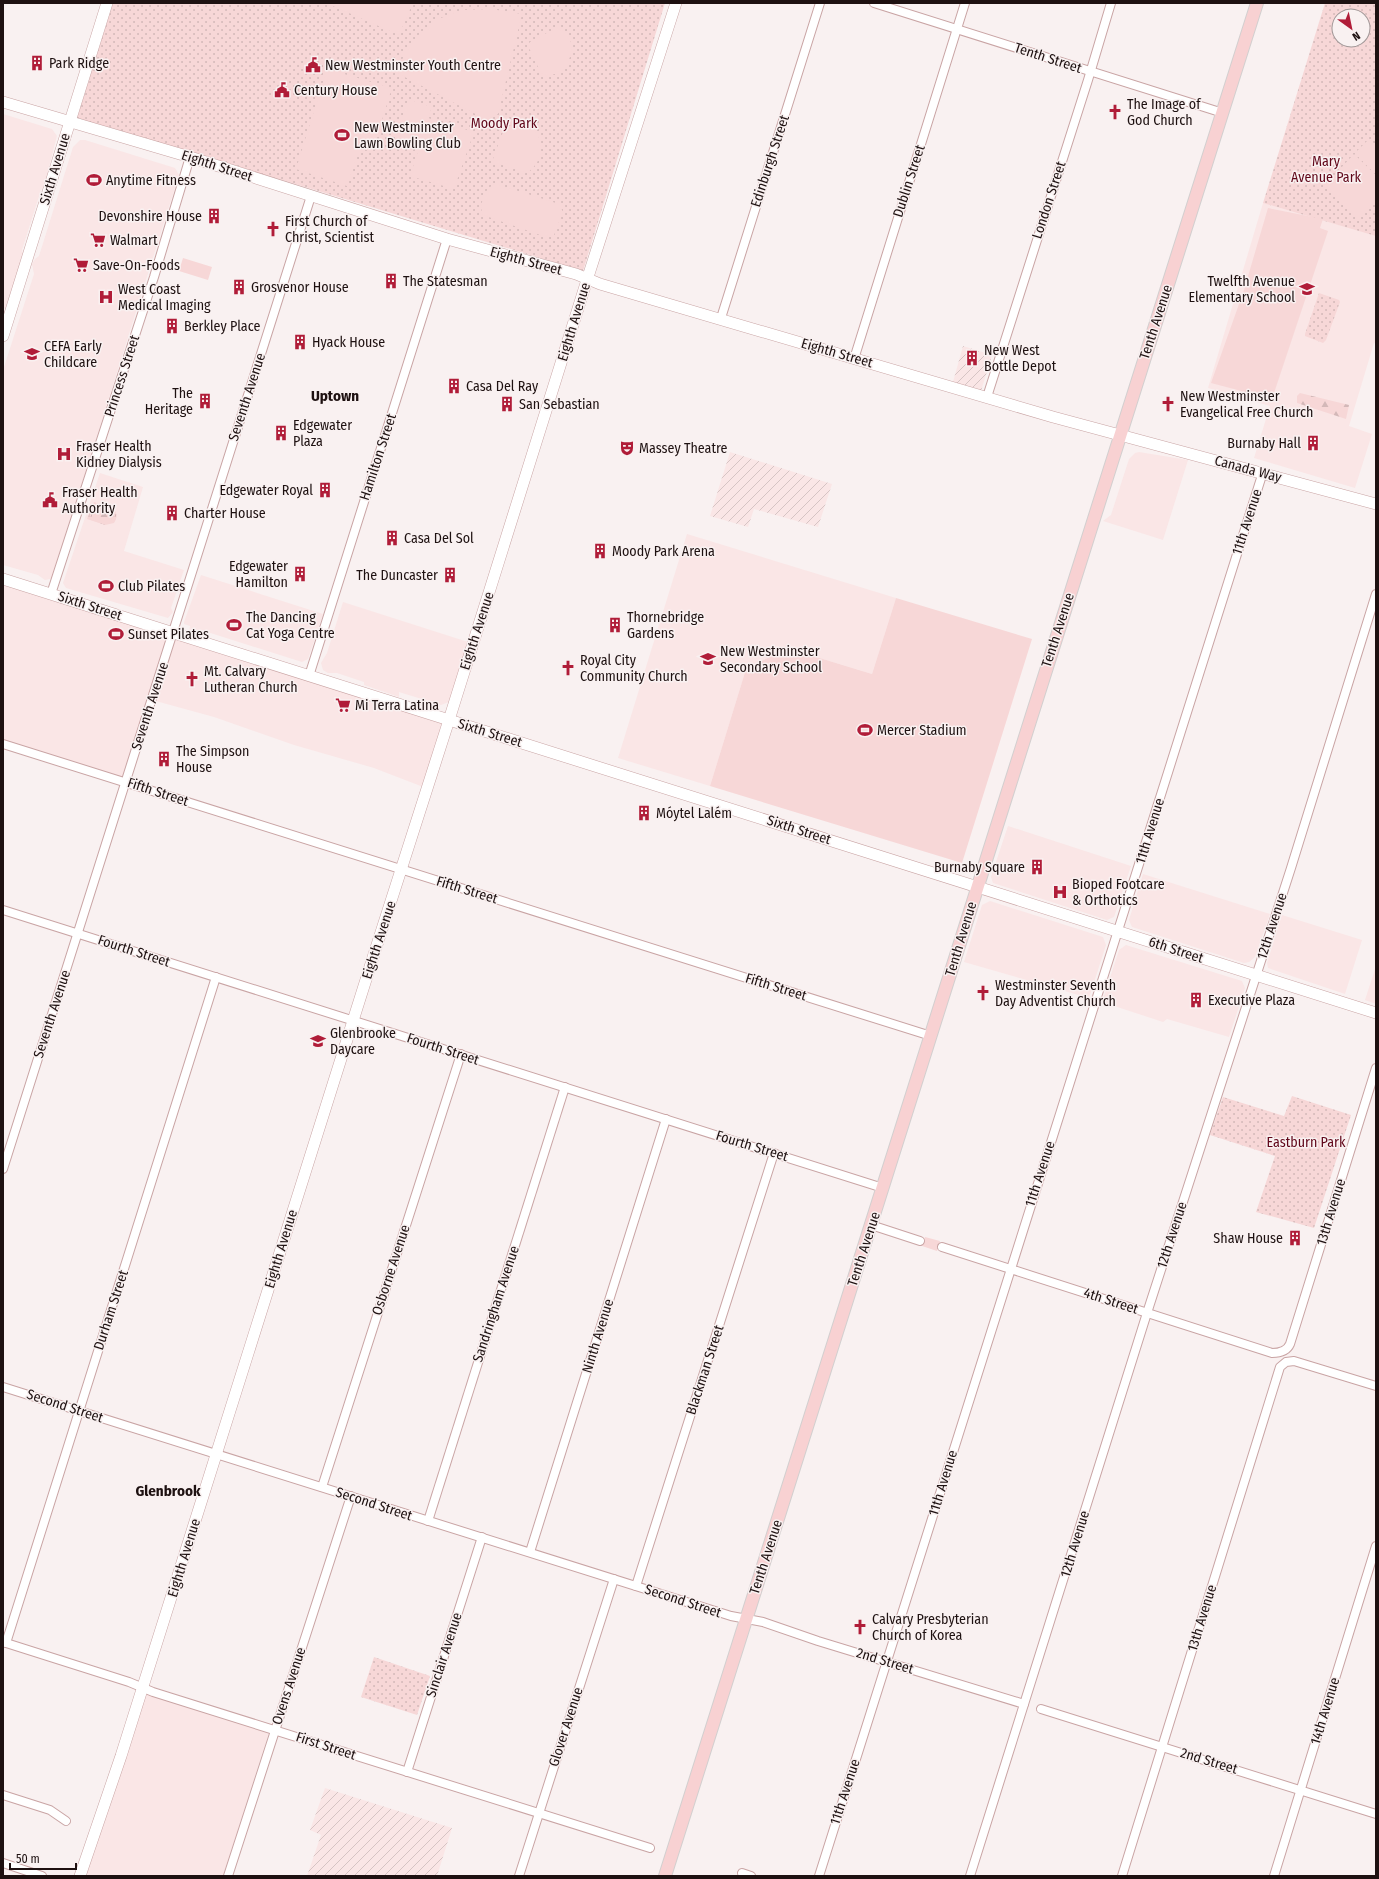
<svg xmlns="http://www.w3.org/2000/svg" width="1379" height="1879" font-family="'Fira Sans Condensed',sans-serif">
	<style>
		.built { fill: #fae6e6 }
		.industrial { fill: url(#industrial-furrows) }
		.grass { fill: url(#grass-tufts) }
		.forest { fill: url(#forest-firs) }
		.park { fill: url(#park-dots); fill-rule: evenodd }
		.pitch { fill: #f7d7d7 }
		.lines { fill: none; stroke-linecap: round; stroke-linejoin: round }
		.street-casing { stroke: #c9a4a4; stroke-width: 10 }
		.secondary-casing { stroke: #c9a4a4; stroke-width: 12 }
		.primary-casing { stroke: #d2cfcf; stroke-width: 14 }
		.street { stroke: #fff; stroke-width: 8 }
		.secondary { stroke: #fff; stroke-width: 11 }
		.primary { stroke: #f8d1d2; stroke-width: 12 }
		.labels { text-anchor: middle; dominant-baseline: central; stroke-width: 3; stroke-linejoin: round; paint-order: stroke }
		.street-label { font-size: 14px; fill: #1e1111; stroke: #f9f1f1 }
		.poi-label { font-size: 14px; fill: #1e1111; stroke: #f9f1f1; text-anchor: start }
		.park-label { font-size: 14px; fill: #61071a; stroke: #f9f1f1 }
		.neighbourhood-label { font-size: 15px; font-weight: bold; fill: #1e1111; stroke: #f9f1f1 }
	</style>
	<defs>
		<pattern id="industrial-furrows" width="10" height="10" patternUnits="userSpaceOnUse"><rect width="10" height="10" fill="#fae6e6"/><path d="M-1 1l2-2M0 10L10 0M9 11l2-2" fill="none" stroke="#d6c4c4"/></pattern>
		<pattern id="grass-tufts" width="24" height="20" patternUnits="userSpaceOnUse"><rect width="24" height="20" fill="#f7d7d7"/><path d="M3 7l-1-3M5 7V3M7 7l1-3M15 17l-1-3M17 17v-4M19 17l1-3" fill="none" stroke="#d3b8b8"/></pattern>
		<pattern id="forest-firs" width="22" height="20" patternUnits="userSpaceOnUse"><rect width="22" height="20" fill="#f7d7d7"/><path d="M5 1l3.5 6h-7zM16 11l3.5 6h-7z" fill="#d3b8b8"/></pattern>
		<pattern id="park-dots" width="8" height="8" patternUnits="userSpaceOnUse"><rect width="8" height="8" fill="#f7d7d7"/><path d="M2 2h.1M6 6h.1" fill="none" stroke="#d3b8b8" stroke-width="1.8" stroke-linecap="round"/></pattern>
	</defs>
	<rect width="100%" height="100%" fill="#f9f1f1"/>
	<g class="built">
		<polygon points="3,114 52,129 57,136 44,186 41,190 22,250 23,254 7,307 3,309"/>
		<polygon points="80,140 85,140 175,168 179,175 53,576 50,579 45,580 38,575 3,565 3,370 34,274 32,264 35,259 39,256 73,147"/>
		<polygon points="1263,203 1376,235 1376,344 1374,343 1349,426 1372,434 1355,488 1254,458 1270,406 1208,388"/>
		<polygon points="1139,452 1188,460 1163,540 1103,521 1111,515 1129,459 1135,453"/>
		<polygon points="100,473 143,487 124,551 184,570 171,608 173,612 168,618 66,588 63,583"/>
		<polygon points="687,534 896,598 872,674 787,648 746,669 710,786 618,758"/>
		<polygon points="201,575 323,614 308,659 302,662 201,630 200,633 194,635 189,633 190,626 184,624 184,622"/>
		<polygon points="3,579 449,720 426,788 374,768 294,745 214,717 152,700 125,782 3,744"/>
		<polygon points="343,602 468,642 449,702 441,705 399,692 399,697 364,685 364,682 337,673 328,673 323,670 321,663 327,653"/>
		<polygon points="1008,826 1131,866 1114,917 1107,920 993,883 991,877"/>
		<polygon points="1143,874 1270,914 1255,957 1249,962 1244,963 1132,927 1129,920"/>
		<polygon points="990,901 1103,937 1106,945 1089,998 964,962 982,905"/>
		<polygon points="1282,915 1362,940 1345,994 1268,968 1267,963"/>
		<polygon points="1126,945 1242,981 1245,988 1229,1037 1167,1019 1163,1022 1102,1002 1119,950"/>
		<polygon points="1376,966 1376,1004 1365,1000"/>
		<polygon points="145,1692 269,1732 223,1876 86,1876"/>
	</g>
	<g class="industrial">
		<polygon points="963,346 992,355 981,391 953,382"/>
		<polygon points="730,452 832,484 818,527 754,509 748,527 710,516"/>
		<polygon points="325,1788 452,1828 437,1876 307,1876 321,1835 310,1830"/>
	</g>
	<g class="grass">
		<path d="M94,502l19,6c4,5 5,9 1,15l-9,2 -18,-6z"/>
		<polygon points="925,1237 940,1241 937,1251 922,1246"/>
	</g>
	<g class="forest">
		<polygon points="1300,393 1349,405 1346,419 1297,403 1297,396"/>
		<polygon points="106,509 111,510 114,514 113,520 108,523 94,520 94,515"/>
	</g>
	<g class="park">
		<polygon points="113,3 665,3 583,271 77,118"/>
		<path d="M1325,3h51v233l-113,-33zM1339,16h24v24h-24z"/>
		<polygon points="1319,293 1339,300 1340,302 1326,340 1323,343 1305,336 1305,334"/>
		<polygon points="1292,1096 1351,1115 1314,1228 1256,1212 1275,1156 1210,1135 1223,1097 1284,1116"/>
		<polygon points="374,1657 430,1676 417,1715 361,1697"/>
	</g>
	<g class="pitch">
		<polygon points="326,3 413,3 399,35"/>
		<polygon points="491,9 522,14 498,114 487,120 397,73 406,50 421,32 441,18 461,10"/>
		<path d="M556,28c34,12 5,58 -15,45l-13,-27 2,-4z"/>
		<polygon points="327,69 392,88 372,152 360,148 347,186 296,169"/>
		<polygon points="408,99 432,107 428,118 474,132 454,189 410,176 420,145 396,137"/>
		<path d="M522,124c25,7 24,36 5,49l-31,-10 -3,-4 11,-30 7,-4z"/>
		<polygon points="1369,139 1376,145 1376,174 1355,153"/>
		<polygon points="1354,154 1376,175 1376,201 1358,219 1325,185"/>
		<path d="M496,184l63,20 4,8 -9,23 -8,2 -63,-22c-5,-9 2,-29 13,-31z"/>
		<polygon points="1268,208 1323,219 1320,228 1328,231 1272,399 1211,383 1244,290"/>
		<polygon points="183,258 212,267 208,280 179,271"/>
		<polygon points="896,598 1032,639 962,863 710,786 746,669 787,648 872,674"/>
	</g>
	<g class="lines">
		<g class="street-casing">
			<g id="street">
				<polyline points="874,3 1223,113"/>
				<polyline points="721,318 820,3"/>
				<polyline points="854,359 965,3"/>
				<polyline points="987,397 1088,80 1111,3"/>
				<polyline points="51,594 154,277 190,157"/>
				<polyline points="309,676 447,239"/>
				<polyline points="3,744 931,1036"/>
				<polyline points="3,910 883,1188"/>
				<polyline points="3,1169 311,196"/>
				<polyline points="871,1225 920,1241"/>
				<path d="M942,1247l330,106c8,0 15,-2 18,-9l86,-276"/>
				<polyline points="3,1387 731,1616 763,1622 818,1641 1024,1704"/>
				<polyline points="322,1487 461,1054"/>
				<polyline points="428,1521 565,1087"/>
				<polyline points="530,1552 666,1119"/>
				<polyline points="636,1586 774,1153"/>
				<polyline points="3,1642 129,1682 153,1692 650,1848"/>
				<polyline points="6,1643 216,977"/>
				<polyline points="1041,1709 1376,1814"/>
				<polyline points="407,1772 482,1537"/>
				<polyline points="3,1795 50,1810 66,1821"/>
				<polyline points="3,1863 42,1876"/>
				<polyline points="742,1873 751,1876"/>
				<polyline points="228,1876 351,1496"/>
				<polyline points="519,1876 614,1579"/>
				<polyline points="819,1876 1263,472"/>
				<polyline points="970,1876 1147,1313 1291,868 1376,594"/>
				<path d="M1122,1876c54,-169 104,-340 158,-509l6,-5 8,-1 82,25"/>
				<polyline points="1274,1876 1376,1546"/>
			</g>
		</g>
		<g class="secondary-casing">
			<g id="secondary">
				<polyline points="3,102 190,157 447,239 576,274 600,284 1053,417 1376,504"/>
				<polyline points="3,336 107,3"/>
				<polyline points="3,579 1376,1013"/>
				<polyline points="80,1876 121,1756 375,951 449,720 587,280 676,3"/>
			</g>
		</g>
		<g class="primary-casing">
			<polyline id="primary" points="665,1876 1257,3"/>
		</g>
		<use href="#street" class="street"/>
		<use href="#secondary" class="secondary"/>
		<use href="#primary" class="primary"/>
	</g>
	<defs>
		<g id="building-bare" transform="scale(1.2)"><path d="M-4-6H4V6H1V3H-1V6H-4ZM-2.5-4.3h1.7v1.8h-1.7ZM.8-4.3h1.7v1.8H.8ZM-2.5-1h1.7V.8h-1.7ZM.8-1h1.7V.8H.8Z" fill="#b01c38" stroke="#f9f1f1" stroke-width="2.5" paint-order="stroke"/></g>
		<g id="civic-bare" transform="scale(1.2)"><path d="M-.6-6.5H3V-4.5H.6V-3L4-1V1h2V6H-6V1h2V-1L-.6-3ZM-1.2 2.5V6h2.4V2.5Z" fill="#b01c38" stroke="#f9f1f1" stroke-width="2.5" paint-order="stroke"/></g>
		<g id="church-bare" transform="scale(1.2)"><path d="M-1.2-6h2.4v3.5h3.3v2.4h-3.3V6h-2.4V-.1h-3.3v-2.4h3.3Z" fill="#b01c38" stroke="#f9f1f1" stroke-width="2.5" paint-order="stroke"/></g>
		<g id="stadium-bare" transform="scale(1.2)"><path d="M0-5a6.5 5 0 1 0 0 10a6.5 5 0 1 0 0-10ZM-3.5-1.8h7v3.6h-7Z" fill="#b01c38" stroke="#f9f1f1" stroke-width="2.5" paint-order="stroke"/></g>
		<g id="supermarket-bare" transform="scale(1.2)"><path d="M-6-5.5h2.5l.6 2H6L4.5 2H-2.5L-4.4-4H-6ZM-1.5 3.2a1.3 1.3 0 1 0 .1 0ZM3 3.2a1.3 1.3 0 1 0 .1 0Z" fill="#b01c38" stroke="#f9f1f1" stroke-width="2.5" paint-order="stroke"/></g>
		<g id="school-bare" transform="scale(1.2)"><path d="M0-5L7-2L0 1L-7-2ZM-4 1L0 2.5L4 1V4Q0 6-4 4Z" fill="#b01c38" stroke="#f9f1f1" stroke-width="2.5" paint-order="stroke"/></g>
		<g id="hospital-bare" transform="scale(1.2)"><path d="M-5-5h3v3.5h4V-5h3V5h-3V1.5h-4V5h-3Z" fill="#b01c38" stroke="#f9f1f1" stroke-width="2.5" paint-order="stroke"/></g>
		<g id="theatre-bare" transform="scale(1.2)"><path d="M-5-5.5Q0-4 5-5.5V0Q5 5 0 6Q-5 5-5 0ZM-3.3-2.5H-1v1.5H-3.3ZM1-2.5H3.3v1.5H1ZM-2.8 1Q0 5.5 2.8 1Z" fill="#b01c38" stroke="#f9f1f1" stroke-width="2.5" paint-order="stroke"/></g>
	</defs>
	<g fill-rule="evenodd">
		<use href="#building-bare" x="37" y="63"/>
		<use href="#civic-bare" x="313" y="65"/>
		<use href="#civic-bare" x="282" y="90"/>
		<use href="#church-bare" x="1115" y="112"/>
		<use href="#stadium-bare" x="342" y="135"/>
		<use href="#stadium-bare" x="94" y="180"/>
		<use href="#building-bare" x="214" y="216"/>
		<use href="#church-bare" x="273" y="229"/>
		<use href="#supermarket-bare" x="98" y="240"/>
		<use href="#supermarket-bare" x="81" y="265"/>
		<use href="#building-bare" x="391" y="281"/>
		<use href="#building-bare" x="239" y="287"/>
		<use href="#school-bare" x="1307" y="289"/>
		<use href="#hospital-bare" x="106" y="297"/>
		<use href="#building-bare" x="172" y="326"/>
		<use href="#building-bare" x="300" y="342"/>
		<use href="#school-bare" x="32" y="354"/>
		<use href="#building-bare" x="972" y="358"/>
		<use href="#building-bare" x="454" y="386"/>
		<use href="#building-bare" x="205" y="401"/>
		<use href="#building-bare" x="507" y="404"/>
		<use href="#church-bare" x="1168" y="404"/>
		<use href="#building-bare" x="281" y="433"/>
		<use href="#building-bare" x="1313" y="443"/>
		<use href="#theatre-bare" x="627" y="448"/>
		<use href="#hospital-bare" x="64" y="454"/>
		<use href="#building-bare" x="325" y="490"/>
		<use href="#civic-bare" x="50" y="500"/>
		<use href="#building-bare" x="172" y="513"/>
		<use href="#building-bare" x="392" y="538"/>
		<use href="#building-bare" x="600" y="551"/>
		<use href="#building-bare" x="300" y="574"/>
		<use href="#building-bare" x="450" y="575"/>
		<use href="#stadium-bare" x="106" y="586"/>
		<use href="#stadium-bare" x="234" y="625"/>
		<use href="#building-bare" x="615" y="625"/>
		<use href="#stadium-bare" x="116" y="634"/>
		<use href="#school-bare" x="708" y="659"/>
		<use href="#church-bare" x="568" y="668"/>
		<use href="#church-bare" x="192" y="679"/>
		<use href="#supermarket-bare" x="343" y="705"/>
		<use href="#stadium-bare" x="865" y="730"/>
		<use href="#building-bare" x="164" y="759"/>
		<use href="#building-bare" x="644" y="813"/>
		<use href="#building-bare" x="1037" y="867"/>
		<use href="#hospital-bare" x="1060" y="892"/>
		<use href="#church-bare" x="983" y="993"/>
		<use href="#building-bare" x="1196" y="1000"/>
		<use href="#school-bare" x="318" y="1041"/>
		<use href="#building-bare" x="1295" y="1238"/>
		<use href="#church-bare" x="860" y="1627"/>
	</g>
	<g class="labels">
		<g class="street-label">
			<text transform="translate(1048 58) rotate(18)">Tenth Street</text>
			<text transform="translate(770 161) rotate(-72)">Edinburgh Street</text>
			<text transform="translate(217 166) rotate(18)">Eighth Street</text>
			<text transform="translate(55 169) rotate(-73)">Sixth Avenue</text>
			<text transform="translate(909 181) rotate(-72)">Dublin Street</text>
			<text transform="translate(1049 200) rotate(-72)">London Street</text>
			<text transform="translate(526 261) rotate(15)">Eighth Street</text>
			<text transform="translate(574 322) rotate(-73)">Eighth Avenue</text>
			<text transform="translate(1156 322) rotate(-72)">Tenth Avenue</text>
			<text transform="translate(837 353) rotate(16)">Eighth Street</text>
			<text transform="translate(122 376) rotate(-72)">Princess Street</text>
			<text transform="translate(247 397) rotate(-72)">Seventh Avenue</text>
			<text transform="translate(378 457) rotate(-72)">Hamilton Street</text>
			<text transform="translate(1248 469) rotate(15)">Canada Way</text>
			<text transform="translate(1247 522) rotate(-72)">11th Avenue</text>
			<text transform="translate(90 606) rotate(18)">Sixth Street</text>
			<text transform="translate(1058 630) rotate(-72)">Tenth Avenue</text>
			<text transform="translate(477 631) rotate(-72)">Eighth Avenue</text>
			<text transform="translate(150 706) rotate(-72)">Seventh Avenue</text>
			<text transform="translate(490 733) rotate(17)">Sixth Street</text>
			<text transform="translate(158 792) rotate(18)">Fifth Street</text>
			<text transform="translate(799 830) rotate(18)">Sixth Street</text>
			<text transform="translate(1150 831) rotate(-73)">11th Avenue</text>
			<text transform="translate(467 890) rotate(17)">Fifth Street</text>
			<text transform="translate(1272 926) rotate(-72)">12th Avenue</text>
			<text transform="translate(961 939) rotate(-73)">Tenth Avenue</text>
			<text transform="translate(379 940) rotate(-72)">Eighth Avenue</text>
			<text transform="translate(1176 950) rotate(18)">6th Street</text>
			<text transform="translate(134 951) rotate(18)">Fourth Street</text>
			<text transform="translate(776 987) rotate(17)">Fifth Street</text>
			<text transform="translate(52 1014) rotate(-72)">Seventh Avenue</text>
			<text transform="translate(443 1049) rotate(18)">Fourth Street</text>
			<text transform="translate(752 1146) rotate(17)">Fourth Street</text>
			<text transform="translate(1040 1174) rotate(-72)">11th Avenue</text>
			<text transform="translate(1331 1212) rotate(-73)">13th Avenue</text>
			<text transform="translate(1172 1235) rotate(-72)">12th Avenue</text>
			<text transform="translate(281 1249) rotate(-73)">Eighth Avenue</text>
			<text transform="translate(864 1249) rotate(-72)">Tenth Avenue</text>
			<text transform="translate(391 1270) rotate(-72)">Osborne Avenue</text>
			<text transform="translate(1111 1301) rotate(18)">4th Street</text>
			<text transform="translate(496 1304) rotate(-72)">Sandringham Avenue</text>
			<text transform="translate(111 1310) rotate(-72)">Durham Street</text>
			<text transform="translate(598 1336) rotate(-73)">Ninth Avenue</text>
			<text transform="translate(705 1370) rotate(-72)">Blackman Street</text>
			<text transform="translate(65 1406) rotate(18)">Second Street</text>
			<text transform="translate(943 1483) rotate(-73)">11th Avenue</text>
			<text transform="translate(374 1504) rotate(18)">Second Street</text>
			<text transform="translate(1075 1544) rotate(-73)">12th Avenue</text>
			<text transform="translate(766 1557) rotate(-72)">Tenth Avenue</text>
			<text transform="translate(184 1558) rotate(-73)">Eighth Avenue</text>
			<text transform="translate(683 1601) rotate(18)">Second Street</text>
			<text transform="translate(1202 1618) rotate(-73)">13th Avenue</text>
			<text transform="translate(444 1655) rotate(-72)">Sinclair Avenue</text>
			<text transform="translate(885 1661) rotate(17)">2nd Street</text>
			<text transform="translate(289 1686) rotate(-72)">Ovens Avenue</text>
			<text transform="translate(1325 1711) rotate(-73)">14th Avenue</text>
			<text transform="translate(566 1727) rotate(-72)">Glover Avenue</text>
			<text transform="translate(326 1746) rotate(18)">First Street</text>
			<text transform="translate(1209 1761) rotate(17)">2nd Street</text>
			<text transform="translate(845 1792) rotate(-72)">11th Avenue</text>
		</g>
		<g class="poi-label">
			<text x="49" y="63">Park Ridge</text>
			<text x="325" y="65">New Westminster Youth Centre</text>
			<text x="294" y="90">Century House</text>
			<text x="1127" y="104">The Image of<tspan x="1127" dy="16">God Church</tspan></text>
			<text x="354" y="127">New Westminster<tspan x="354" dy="16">Lawn Bowling Club</tspan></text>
			<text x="106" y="180">Anytime Fitness</text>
			<text x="202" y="216" text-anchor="end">Devonshire House</text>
			<text x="285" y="221">First Church of<tspan x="285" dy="16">Christ, Scientist</tspan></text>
			<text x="110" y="240">Walmart</text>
			<text x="93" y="265">Save-On-Foods</text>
			<text x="403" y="281">The Statesman</text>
			<text x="1295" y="281" text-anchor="end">Twelfth Avenue<tspan x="1295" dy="16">Elementary School</tspan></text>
			<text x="251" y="287">Grosvenor House</text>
			<text x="118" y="289">West Coast<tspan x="118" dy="16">Medical Imaging</tspan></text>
			<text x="184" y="326">Berkley Place</text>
			<text x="312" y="342">Hyack House</text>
			<text x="44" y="346">CEFA Early<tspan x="44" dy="16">Childcare</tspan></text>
			<text x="984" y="350">New West<tspan x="984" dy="16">Bottle Depot</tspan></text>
			<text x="466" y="386">Casa Del Ray</text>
			<text x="193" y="393" text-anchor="end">The<tspan x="193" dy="16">Heritage</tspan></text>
			<text x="1180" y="396">New Westminster<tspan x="1180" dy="16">Evangelical Free Church</tspan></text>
			<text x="519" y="404">San Sebastian</text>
			<text x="293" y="425">Edgewater<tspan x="293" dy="16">Plaza</tspan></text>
			<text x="1301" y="443" text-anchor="end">Burnaby Hall</text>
			<text x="76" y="446">Fraser Health<tspan x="76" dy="16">Kidney Dialysis</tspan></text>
			<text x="639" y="448">Massey Theatre</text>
			<text x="313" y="490" text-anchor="end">Edgewater Royal</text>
			<text x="62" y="492">Fraser Health<tspan x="62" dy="16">Authority</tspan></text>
			<text x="184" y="513">Charter House</text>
			<text x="404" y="538">Casa Del Sol</text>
			<text x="612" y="551">Moody Park Arena</text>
			<text x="288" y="566" text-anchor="end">Edgewater<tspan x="288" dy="16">Hamilton</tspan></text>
			<text x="438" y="575" text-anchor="end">The Duncaster</text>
			<text x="118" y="586">Club Pilates</text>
			<text x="246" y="617">The Dancing<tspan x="246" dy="16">Cat Yoga Centre</tspan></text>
			<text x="627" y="617">Thornebridge<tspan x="627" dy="16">Gardens</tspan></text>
			<text x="128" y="634">Sunset Pilates</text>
			<text x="720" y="651">New Westminster<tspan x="720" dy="16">Secondary School</tspan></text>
			<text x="580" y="660">Royal City<tspan x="580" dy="16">Community Church</tspan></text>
			<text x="204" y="671">Mt. Calvary<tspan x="204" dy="16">Lutheran Church</tspan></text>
			<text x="355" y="705">Mi Terra Latina</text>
			<text x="877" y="730">Mercer Stadium</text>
			<text x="176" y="751">The Simpson<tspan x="176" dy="16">House</tspan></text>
			<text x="656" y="813">Móytel Lalém</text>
			<text x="1025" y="867" text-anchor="end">Burnaby Square</text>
			<text x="1072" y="884">Bioped Footcare<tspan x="1072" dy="16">&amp; Orthotics</tspan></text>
			<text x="995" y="985">Westminster Seventh<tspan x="995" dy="16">Day Adventist Church</tspan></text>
			<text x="1208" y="1000">Executive Plaza</text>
			<text x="330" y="1033">Glenbrooke<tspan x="330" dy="16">Daycare</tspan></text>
			<text x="1283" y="1238" text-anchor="end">Shaw House</text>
			<text x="872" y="1619">Calvary Presbyterian<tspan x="872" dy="16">Church of Korea</tspan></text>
		</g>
		<g class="park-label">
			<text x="504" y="123">Moody Park</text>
			<text x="1326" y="161">Mary<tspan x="1326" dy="16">Avenue Park</tspan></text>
			<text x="1306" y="1142">Eastburn Park</text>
		</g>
		<g class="neighbourhood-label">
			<text x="335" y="396">Uptown</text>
			<text x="168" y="1491">Glenbrook</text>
		</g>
	</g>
	<rect width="1379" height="1879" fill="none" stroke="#1e1111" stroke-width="8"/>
	<g transform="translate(1351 28) rotate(147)"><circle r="19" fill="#f9f1f1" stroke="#a19797"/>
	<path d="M0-3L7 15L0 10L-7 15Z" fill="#b01c38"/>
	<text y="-6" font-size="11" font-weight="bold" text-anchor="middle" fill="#1e1111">N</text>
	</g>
	<path d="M10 1863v6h66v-6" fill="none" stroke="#1e1111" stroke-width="2"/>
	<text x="16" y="1863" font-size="12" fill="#1e1111" stroke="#f9f1f1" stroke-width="3" paint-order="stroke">50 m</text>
</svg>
